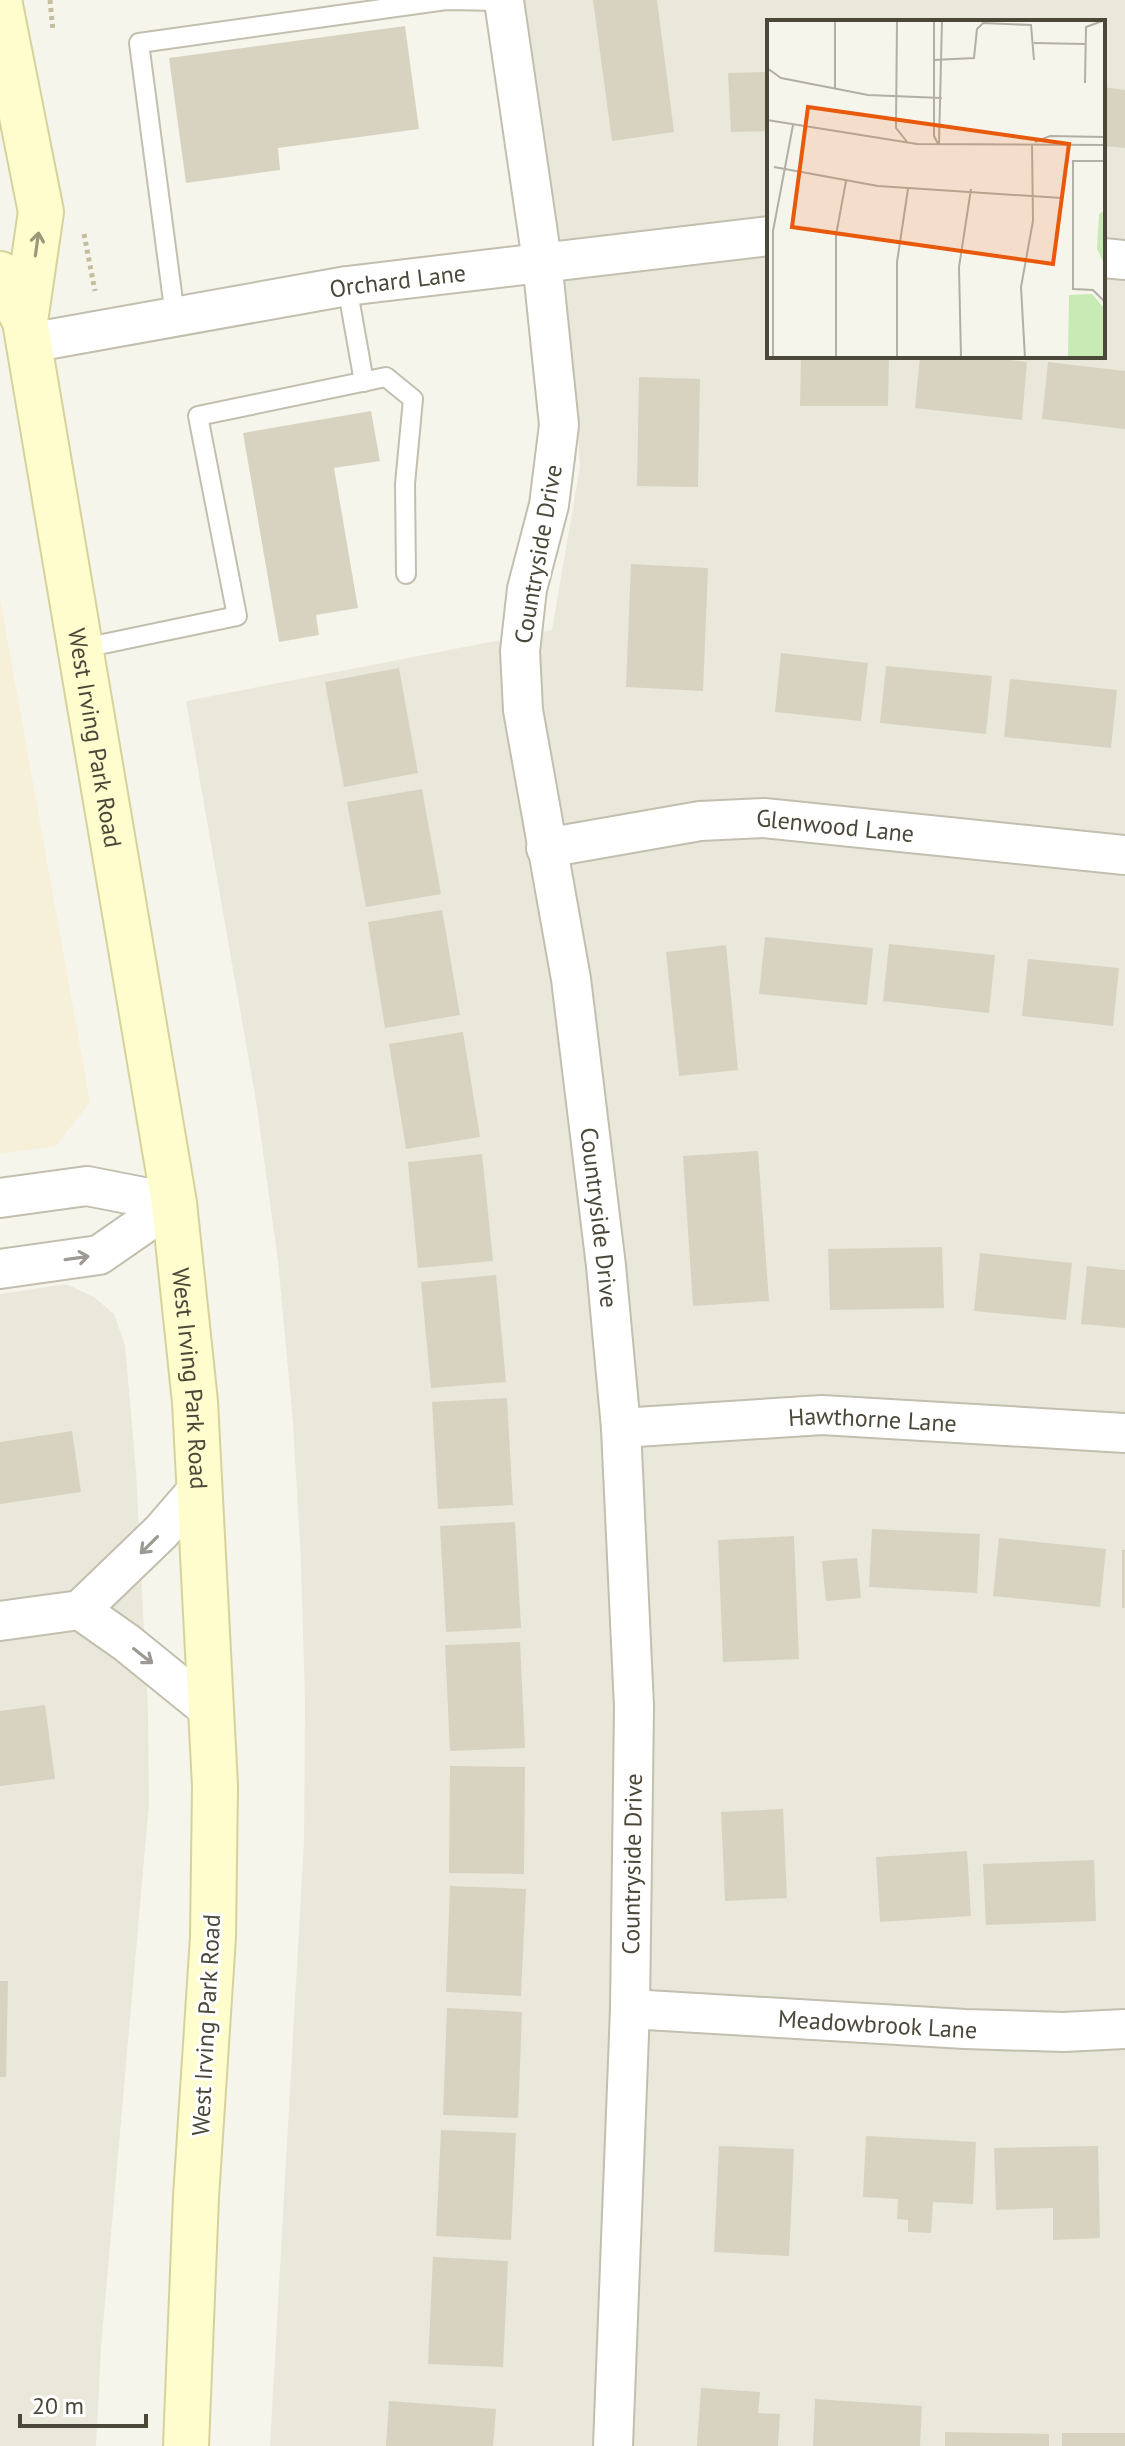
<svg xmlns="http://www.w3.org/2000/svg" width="1125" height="2446" font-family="'PT Sans',sans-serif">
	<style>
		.residential { fill: #eae8da; fill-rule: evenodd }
		.commercial { fill: #f7f0d8 }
		.building { fill: #d8d3c1 }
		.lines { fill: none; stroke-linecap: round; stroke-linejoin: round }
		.service-casing { stroke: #c2bfae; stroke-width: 22 }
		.minor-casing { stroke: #c2bfae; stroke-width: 42 }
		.secondary-casing { stroke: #d6d29b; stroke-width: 48 }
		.path { stroke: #c4be9f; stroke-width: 5; stroke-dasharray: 4 4; stroke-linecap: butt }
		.service { stroke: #fff; stroke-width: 18 }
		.minor { stroke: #fff; stroke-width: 38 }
		.secondary { stroke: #fffccd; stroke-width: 44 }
		.oneway { stroke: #9c987c }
		.oneway2 { stroke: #9c9a92 }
		.labels { text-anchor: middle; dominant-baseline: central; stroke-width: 6; stroke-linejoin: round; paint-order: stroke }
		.street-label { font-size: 24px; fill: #4b4739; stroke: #fff }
		.inset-road { fill: none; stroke: #b2afa4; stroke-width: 2 }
		.view { fill: #e8590c; fill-opacity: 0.15; stroke: #e8590c; stroke-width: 4 }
		.inset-edge { fill: none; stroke: #4b4739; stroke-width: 4 }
	</style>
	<rect width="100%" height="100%" fill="#f6f5ec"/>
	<g class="residential">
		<path d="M523,0h602v2446h-855l34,-605 1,-140 -4,-139 -8,-139 -15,-162 -22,-160 -70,-400 366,-71 28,-164 -8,-115zM769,22h334v334h-334z"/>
		<polygon points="66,1284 94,1297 114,1314 125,1345 136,1471 148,1711 149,1803 101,2348 96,2446 0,2446 0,1294"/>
	</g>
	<polygon class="commercial" points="0,598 90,1102 56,1146 0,1154"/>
	<g class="building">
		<polygon points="593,0 657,0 674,132 612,141"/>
		<polygon points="405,26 419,129 278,148 280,170 186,183 169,58"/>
		<polygon points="769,72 769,131 731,132 728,73"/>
		<polygon points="1103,87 1125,90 1125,148 1103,146"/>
		<polygon points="801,356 889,356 888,406 800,406"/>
		<polygon points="920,356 975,356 1027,362 1022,420 915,408"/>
		<polygon points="1048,362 1125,371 1125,429 1042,419"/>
		<polygon points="639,377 700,379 698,487 637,486"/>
		<polygon points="371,411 380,461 334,468 358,608 316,615 319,635 279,642 243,433"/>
		<polygon points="631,564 708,568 703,691 626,687"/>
		<polygon points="781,653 868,663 861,721 775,712"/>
		<polygon points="886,666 992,676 986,734 880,723"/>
		<polygon points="399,668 418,773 344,787 325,682"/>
		<polygon points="1010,679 1117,690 1111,748 1004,737"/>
		<polygon points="422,789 441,894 366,907 347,802"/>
		<polygon points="442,910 460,1015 385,1028 368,922"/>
		<polygon points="765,937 873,948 867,1005 759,994"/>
		<polygon points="889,944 995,955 989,1013 883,1001"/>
		<polygon points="726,945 738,1070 679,1076 666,952"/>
		<polygon points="1028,959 1119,968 1113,1026 1022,1016"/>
		<polygon points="463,1032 480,1137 406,1149 389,1044"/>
		<polygon points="758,1151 769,1301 693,1306 683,1156"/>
		<polygon points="482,1154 493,1261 418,1268 408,1162"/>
		<polygon points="942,1247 944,1308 830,1310 828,1249"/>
		<polygon points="980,1253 1072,1263 1066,1320 974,1311"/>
		<polygon points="1087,1266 1125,1270 1125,1328 1081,1324"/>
		<polygon points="496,1275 506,1382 431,1388 421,1282"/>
		<polygon points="507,1398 513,1505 438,1509 432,1402"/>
		<polygon points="72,1431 81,1492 0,1504 0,1442"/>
		<polygon points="515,1522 521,1628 446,1632 440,1526"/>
		<polygon points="872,1529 980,1534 977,1593 869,1587"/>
		<polygon points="794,1536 799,1659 723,1662 718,1540"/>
		<polygon points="999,1538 1106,1549 1100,1607 993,1596"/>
		<rect x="1122" y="1550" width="3" height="58"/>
		<polygon points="857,1558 861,1598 826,1601 822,1561"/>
		<polygon points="520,1642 525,1748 450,1751 445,1645"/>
		<polygon points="45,1705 55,1779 0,1786 0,1711"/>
		<polygon points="450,1766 525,1767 524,1874 449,1873"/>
		<polygon points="783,1809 787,1898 725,1901 721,1812"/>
		<polygon points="967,1851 971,1916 880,1922 876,1857"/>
		<polygon points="1094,1860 1096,1921 986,1925 983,1864"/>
		<polygon points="450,1886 526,1889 521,1996 446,1992"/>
		<polygon points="0,1981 8,1981 6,2077 0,2077"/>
		<polygon points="447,2008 522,2012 518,2118 443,2115"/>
		<polygon points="441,2130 516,2133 511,2240 436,2236"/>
		<polygon points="866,2136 976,2142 973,2204 933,2202 931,2233 908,2232 908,2220 897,2219 898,2199 863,2197"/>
		<polygon points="719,2146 794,2149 789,2256 714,2252"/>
		<polygon points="1098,2146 1100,2238 1053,2240 1053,2208 996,2210 994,2148"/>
		<polygon points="433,2257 508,2261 503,2367 428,2364"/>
		<polygon points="701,2388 760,2392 758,2413 780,2414 778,2446 697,2446"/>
		<polygon points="815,2399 922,2406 920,2446 813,2446"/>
		<polygon points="389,2401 496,2409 493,2446 386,2446"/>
		<polygon points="945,2432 1049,2434 1049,2446 945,2446"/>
		<rect x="1062" y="2433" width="63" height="13"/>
	</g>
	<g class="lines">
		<g class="service-casing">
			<g id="service">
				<polyline points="347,286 364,382"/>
				<polyline points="175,316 139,43 446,0 504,1"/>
				<polyline points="79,649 237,616 198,416 386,377 413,399 405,484 406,574"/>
			</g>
		</g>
		<g class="minor-casing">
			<g id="minor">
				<path id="s1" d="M504,1l38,260 17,164 -10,80 -22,84 -7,62 3,59 48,269 35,287 15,162 13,279 -4,302 -17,437"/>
				<polyline points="1103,258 1125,260"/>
				<path id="s2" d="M29,343l318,-57 422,-50"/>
				<path id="s3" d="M546,848l154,-27 64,-3 361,37"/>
				<polyline points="0,1198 87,1186 174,1203"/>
				<polyline points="0,1269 99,1255 174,1203"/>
				<path id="s4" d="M621,1428l201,-13 303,18"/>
				<polyline points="80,1610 127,1643 212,1712"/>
				<polyline points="0,1621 80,1610 161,1532 200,1487"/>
				<path id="s5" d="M630,2009l335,20 98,3 62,-3"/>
			</g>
		</g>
		<g class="secondary-casing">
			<g id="secondary">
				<polyline points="0,5 41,212 25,321"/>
				<path id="s6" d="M0,274l25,47 149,882 21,199 20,384 -2,151 -17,260 -10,249"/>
			</g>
		</g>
		<g class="path">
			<polyline points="50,0 53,31"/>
			<polyline points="84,234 95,291"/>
		</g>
		<use href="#service" class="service"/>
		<use href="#minor" class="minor"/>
		<use href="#secondary" class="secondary"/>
	</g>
	<defs><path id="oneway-shaft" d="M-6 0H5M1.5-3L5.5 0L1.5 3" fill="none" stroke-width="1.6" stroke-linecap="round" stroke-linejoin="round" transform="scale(2)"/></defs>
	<use class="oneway" href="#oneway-shaft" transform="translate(37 244) rotate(-82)"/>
	<g class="oneway2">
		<use href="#oneway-shaft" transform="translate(77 1258) rotate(-8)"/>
		<use href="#oneway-shaft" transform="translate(149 1545) rotate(135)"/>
		<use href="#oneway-shaft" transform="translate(143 1656) rotate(38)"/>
	</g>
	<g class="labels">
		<g class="street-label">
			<text stroke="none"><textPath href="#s2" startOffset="374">Orchard Lane</textPath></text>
			<text transform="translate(538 554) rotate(-80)">Countryside Drive</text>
			<text stroke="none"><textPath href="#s6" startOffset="476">West Irving Park Road</textPath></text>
			<text stroke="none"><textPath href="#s3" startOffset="292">Glenwood Lane</textPath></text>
			<text stroke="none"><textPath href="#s1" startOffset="1230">Countryside Drive</textPath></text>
			<text stroke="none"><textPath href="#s6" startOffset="1124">West Irving Park Road</textPath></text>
			<text stroke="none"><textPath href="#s4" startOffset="252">Hawthorne Lane</textPath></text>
			<text transform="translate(632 1864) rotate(-89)">Countryside Drive</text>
			<text stroke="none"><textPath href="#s5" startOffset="248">Meadowbrook Lane</textPath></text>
			<text transform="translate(206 2025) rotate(-87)">West Irving Park Road</text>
		</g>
	</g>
	<g transform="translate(767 20)">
		<rect width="338" height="338" fill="#f6f5ec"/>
		<path d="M338,190v56l-8,-17 2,-35zM325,274l13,15v49h-37l1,-63z" fill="#c8eab5"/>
		<path class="inset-road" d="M130,0l-1,108 12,15M167,0v116l4,8M267,23l51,1M167,40l40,-2 3,-29 6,-6 48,2 3,35M0,48l14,10 87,17 74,3M318,63l1,-56 19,-7M68,69v-69M0,100l150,24 188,1M268,122l15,-6 55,1M172,124l3,-124M338,141h-32v128l20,1 12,12M7,147l104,19 184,12M6,338v-127l20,-106M69,338v-123l10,-54M130,338v-96l11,-73M194,338l-2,-91 12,-78M258,338l-4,-71 12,-66 -1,-77"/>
		<path class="view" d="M41,87l261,37 -16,120 -261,-37z"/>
		<rect width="338" height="338" class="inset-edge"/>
	</g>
	<path d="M20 2414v12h126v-12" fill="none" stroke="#4b4739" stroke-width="4"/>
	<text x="32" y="2414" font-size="24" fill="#4b4739" stroke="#ffffff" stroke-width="6" paint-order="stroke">20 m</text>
</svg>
